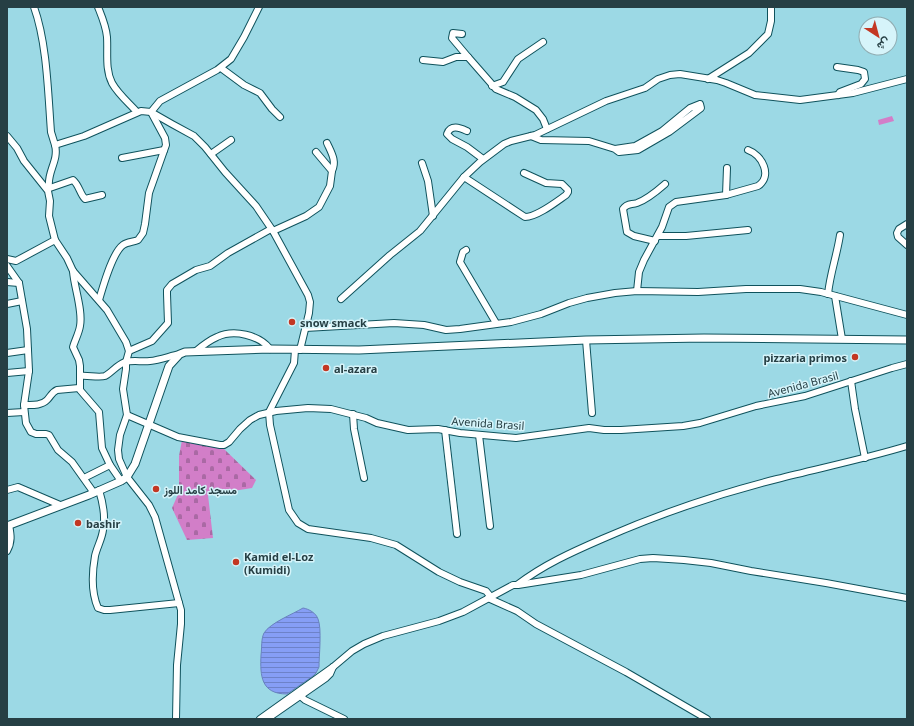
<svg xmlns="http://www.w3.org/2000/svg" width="914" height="726" font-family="'Noto Sans',Vazirmatn,sans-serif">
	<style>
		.cemetery { fill: url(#cemetery-stones) }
		.garden { fill: #d27ec8 }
		.water { fill: url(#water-rules); stroke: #6982c0 }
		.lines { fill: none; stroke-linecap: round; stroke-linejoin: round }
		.minor-casing { stroke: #0f525c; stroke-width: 8 }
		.major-casing { stroke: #0f525c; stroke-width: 9 }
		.minor { stroke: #fff; stroke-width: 6 }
		.major { stroke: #fff; stroke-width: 7 }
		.poi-dot { fill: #c33723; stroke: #d6f4fa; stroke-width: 1.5 }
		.labels { text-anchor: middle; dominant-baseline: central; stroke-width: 3; stroke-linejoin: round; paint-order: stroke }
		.poi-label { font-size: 11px; font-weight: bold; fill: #263f44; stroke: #d6f4fa; text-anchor: start }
		.street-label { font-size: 11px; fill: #263f44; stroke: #d6f4fa }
	</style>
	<defs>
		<pattern id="cemetery-stones" width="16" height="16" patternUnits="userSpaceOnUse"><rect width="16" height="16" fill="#d27ec8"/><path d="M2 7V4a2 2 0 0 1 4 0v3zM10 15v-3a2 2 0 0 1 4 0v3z" fill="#aa69a4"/></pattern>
		<pattern id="water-rules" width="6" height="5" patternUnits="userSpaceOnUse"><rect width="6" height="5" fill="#869ef5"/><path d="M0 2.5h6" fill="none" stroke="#6d82c8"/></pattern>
	</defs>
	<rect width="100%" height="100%" fill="#9cd9e5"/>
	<polygon class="cemetery" points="182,440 198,441 224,449 256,480 252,488 208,495 213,538 187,540 172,508 179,492 179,456"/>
	<polygon class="garden" points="892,116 894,121 879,125 878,120"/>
	<path class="water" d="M303,608c6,1 13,5 15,11 4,9 1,37 1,48l-3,6 -3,3 -26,18c-26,0 -27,-18 -26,-39 1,-8 0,-16 3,-22 6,-10 29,-19 39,-25z"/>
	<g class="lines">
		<g class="minor-casing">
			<g id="minor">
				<path d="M34,7c13,36 14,86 17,125l4,13"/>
				<path d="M98,7c4,10 8,19 9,30 1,16 -2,32 5,46 6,11 17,20 25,29"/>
				<polyline points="462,34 453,33 452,38 468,57"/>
				<polyline points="423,60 443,62 456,57 468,57 496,89 515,97 536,110 543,119 547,129"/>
				<polyline points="837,67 858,70 864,72 865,79 861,84 840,92 838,95"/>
				<polyline points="221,68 244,85 260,93 272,109 280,117"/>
				<polyline points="708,79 749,53 768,34 771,21 771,7"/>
				<polyline points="492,86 503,82 518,59 543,42"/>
				<polyline points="151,112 160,101 217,70 231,59 244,37 259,7"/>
				<path d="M467,131c-7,-3 -16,-7 -20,3l5,5 15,8 16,12"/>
				<polyline points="7,136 17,148 24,161 48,191 50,201 49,216 55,240 67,258 73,271 107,310 126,342 129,351 126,362 126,369 123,389 127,415 120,435 118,450 119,459 127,477 149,505 155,517 181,610 181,624 177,665 176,719"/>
				<polyline points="531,136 541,140 589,141 615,149 619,152 638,150 669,132 701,108 700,104 690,108 662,131 635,146 615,149"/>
				<path d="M327,143c4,9 10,18 5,28"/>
				<polyline points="211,154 231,140"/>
				<polyline points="122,158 164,150"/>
				<polyline points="422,163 428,181 433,216"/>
				<polyline points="464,177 480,162 504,144 511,141 535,135 606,101 645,88 658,79 670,75 680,74 717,80 726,83 755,95 800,100 853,93 907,79"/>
				<path d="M49,187c-2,-16 10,-26 6,-42l29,-9 57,-25 10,1 21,12 22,12 11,11 20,25 31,34 17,25 35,64 2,7 -1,11 -9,37"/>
				<path d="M47,189l26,-9c6,5 7,14 12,19l17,-4"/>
				<path d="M726,195l32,-9c15,-10 4,-31 -10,-36"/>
				<polyline points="907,224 899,229 897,233 898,237 907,245"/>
				<polyline points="273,231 306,216 319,207 330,186 332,171 316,152"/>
				<polyline points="658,236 686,236 748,230"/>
				<path d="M655,241l-21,-5 -7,-4 -4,-23c4,-6 8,-4 14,-6 11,-4 20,-12 28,-19"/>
				<polyline points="466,250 463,252 460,262 496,323"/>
				<polyline points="7,259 16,261 55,240"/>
				<polyline points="7,266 19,283 27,329 29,371 24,405 26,423 31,432 36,434 46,434 49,435 58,450 72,462 94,493"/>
				<path d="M73,271c1,16 10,39 7,55 -1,7 -5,14 -7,21l6,13 1,6v24l19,22 3,36 8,17 11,16"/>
				<polyline points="7,282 19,283"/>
				<polyline points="637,291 639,272 644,260 662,227 669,207 676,202 726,195 727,168"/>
				<path d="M828,294c2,-20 9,-39 12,-59"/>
				<polyline points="835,296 842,339"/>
				<path d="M341,299l49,-44 30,-24 44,-54 61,40c12,0 31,-15 41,-22l2,-3v-2l-6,-6 -16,-1 -22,-10"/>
				<path d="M99,300c4,-13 13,-47 24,-55 4,-3 10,-3 15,-5l5,-7 2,-9 4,-31 17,-48 -1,-7 -14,-26"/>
				<polyline points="7,304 22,301"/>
				<polyline points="305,328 394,323 424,325 446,330 460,329 511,322 541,314 569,303 587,298 615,293 637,291 698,292 746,289 800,289 821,292 907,315"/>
				<polyline points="586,340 592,413"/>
				<polyline points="295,350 294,363 269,412 270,425 289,510 298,523 308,529 371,538 396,545 439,572 460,582 486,591 491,597"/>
				<polyline points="129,351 152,341 168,323 167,294 167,290 172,284 196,270 210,266 228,253 271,229"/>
				<path d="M196,351c6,-5 14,-11 21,-14 17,-8 42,-2 53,12"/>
				<polyline points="7,353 28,350"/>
				<polyline points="7,373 29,371"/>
				<path d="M80,376c7,-1 19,2 25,0 7,-4 12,-11 20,-14 8,-2 17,0 25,-1 10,-1 20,-5 30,-7"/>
				<polyline points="851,381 855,409 865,458"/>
				<path d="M24,405c8,0 17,1 23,-5 4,-4 5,-8 10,-10l22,-2"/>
				<polyline points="7,413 24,412"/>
				<polyline points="353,414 354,429 364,478"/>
				<polyline points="127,415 178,437 220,445 224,445 229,442 240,429 250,420 259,415 276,411 308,408 331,409 366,418 377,423 408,430 438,429 460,433 516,438 589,428 604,430 621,430 683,426 700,423 756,406 805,396 892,368 907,364"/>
				<polyline points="445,430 457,534"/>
				<polyline points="479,435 490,526"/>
				<polyline points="84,478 110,465"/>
				<polyline points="7,490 18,487 60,505"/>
				<path d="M99,490c4,13 7,26 4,40 -1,9 -6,17 -8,26 -3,17 -4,36 3,52l6,2h6l69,-7"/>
				<path d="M7,551c5,-9 4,-16 2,-26"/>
				<polyline points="518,585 581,575 640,559 653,558 684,560 711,563 751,571 826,583 907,598"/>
				<polyline points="488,598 517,611 536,624 626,672 707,719"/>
				<polyline points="298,694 305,700 344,719"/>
				<path d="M260,719l73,-52 19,-16 12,-7 19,-8 56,-15 24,-9 50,-27h4c26,-20 55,-33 85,-46 57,-25 115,-45 175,-60 43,-11 87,-20 130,-33"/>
				<polyline points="267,719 326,678 330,674 333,667"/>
			</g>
		</g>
		<g class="major-casing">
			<polyline id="major" points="7,526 89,495 121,481 127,477 135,464 169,366 180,354 185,352 270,349 359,350 586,340 704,338 907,340"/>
		</g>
		<use href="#minor" class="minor"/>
		<use href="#major" class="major"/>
	</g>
	<g class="poi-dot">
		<circle cx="292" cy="322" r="4"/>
		<circle cx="855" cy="357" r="4"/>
		<circle cx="326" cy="368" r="4"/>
		<circle cx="156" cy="489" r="4"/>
		<circle cx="78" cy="523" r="4"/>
		<circle cx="236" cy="562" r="4"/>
	</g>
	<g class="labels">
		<g class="poi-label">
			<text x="300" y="322">snow smack</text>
			<text x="847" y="357" text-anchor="end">pizzaria primos</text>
			<text x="334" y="368">al-azara</text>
			<text x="164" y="489">مسجد كامد اللوز</text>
			<text x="86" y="523">bashir</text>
			<text x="244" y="556">Kamid el-Loz<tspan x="244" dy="13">(Kumidi)</tspan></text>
		</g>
		<g class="street-label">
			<text transform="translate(803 384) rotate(-15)">Avenida Brasil</text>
			<text transform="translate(488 423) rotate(4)">Avenida Brasil</text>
		</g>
	</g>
	<rect width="914" height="726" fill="none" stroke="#263f44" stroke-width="16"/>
	<g transform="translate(878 36) rotate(144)"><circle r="19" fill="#d6f4fa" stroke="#90acb1"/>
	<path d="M0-3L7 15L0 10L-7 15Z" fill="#c33723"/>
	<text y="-6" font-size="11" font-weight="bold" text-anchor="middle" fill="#263f44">ش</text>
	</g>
</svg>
